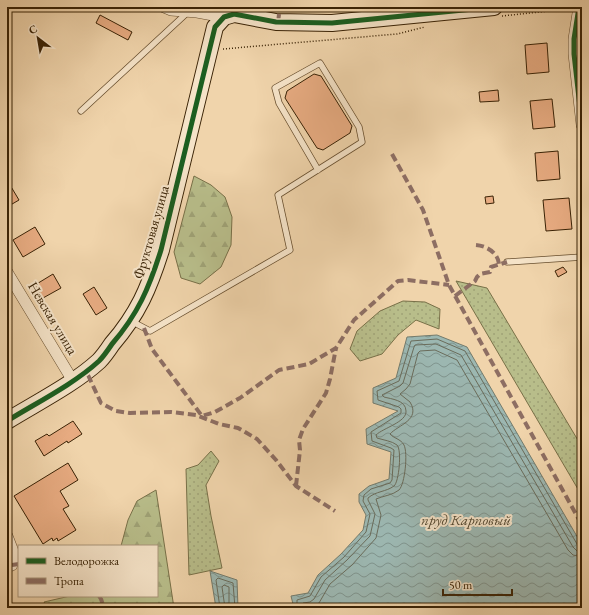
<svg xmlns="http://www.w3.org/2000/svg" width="589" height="615" font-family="'EB Garamond',serif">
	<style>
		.grass { fill: url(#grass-dots); stroke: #787048 }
		.forest { fill: url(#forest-firs); stroke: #787048 }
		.water { fill: url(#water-waves); stroke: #747b6c }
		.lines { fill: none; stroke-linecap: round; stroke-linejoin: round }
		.shore { stroke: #6a6c5b; stroke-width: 1 }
		.building { fill: #e7ab81; stroke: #392205 }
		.lane-casing { stroke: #674e2e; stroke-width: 7 }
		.street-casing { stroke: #674e2e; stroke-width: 12 }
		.secondary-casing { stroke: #392205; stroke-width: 18 }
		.path { stroke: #392205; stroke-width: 1.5; stroke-dasharray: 1 2; stroke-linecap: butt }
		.lane { stroke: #f5e3c8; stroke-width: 5.5 }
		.street { stroke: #f5e3c8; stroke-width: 11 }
		.secondary { stroke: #f5e3c8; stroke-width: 16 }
		.quiet { stroke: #8d6e63; stroke-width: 4; stroke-dasharray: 8 4; stroke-linecap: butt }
		.cycleway-casing { stroke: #f5e3c8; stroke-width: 8 }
		.cycleway { stroke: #1b5e20; stroke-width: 5 }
		.labels { text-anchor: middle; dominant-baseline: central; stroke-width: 4; stroke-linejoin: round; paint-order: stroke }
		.street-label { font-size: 14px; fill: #392205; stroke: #f5e3c8 }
		.water-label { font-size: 15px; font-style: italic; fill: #524730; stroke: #f5e3c8 }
	</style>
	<defs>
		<pattern id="grass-dots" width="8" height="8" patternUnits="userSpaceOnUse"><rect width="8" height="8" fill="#b8bd8a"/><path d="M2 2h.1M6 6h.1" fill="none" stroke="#9fa276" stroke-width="1.8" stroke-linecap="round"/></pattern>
		<pattern id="forest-firs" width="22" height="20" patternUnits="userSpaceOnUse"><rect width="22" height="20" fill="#b8bd8a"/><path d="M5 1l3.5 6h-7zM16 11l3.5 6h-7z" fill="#9fa276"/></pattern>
		<pattern id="water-waves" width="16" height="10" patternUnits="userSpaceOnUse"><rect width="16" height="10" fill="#9cb7b1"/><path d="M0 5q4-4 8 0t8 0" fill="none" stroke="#80948e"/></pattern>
	</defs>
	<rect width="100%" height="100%" fill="#f0d4ab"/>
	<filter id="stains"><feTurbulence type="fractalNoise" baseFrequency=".005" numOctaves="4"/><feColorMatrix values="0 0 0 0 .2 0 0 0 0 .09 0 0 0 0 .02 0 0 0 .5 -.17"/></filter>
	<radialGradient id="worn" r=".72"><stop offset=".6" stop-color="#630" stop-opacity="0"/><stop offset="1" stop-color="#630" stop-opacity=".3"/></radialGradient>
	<g class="grass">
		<polygon points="456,281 487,288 582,447 582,496"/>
		<polygon points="403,301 425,302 440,309 439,329 416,320 398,335 382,354 360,361 350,349 357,331 380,311"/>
		<polygon points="211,451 219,461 206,485 211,516 222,568 189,575 186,469 198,465"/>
	</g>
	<g class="forest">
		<polygon points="194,176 211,185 225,197 232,217 231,245 221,267 200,284 181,278 174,252"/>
		<polygon points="156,490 174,608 47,608 44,602 70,596 157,596 157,546 121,546 128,520 137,501"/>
	</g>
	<g class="water">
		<polygon points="437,335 467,347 582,545 582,608 294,608 291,596 308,593 318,575 341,554 363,530 366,515 359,502 359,494 369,486 389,479 391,452 367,444 366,429 398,411 373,403 373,388 396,378 407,337"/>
		<polygon points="210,571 237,580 238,608 216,608"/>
	</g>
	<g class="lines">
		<g class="shore">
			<polyline points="220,608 216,580 218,578 233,583 235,608"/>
			<polyline points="225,608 222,587 224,585 229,587 229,608"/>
			<polyline points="297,608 297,600 310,596 321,577 344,557 366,532 370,514 363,501 364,495 371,489 390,483 392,480 394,450 391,448 372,441 371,432 401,413 401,409 399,407 378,400 377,391 399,381 411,341 437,339 465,351 577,544 582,546"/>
			<path d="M302,608l1,-5 7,-1 4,-3 11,-19 22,-20 23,-24 5,-22 -7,-14v-2c8,-7 18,-6 26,-12 5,-4 8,-36 3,-41 -5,-4 -14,-5 -20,-7l-1,-3c7,-7 31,-13 30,-24 0,-11 -15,-12 -22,-14l-2,-2 18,-9 3,-3 11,-36 1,-2 21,-1 25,11 112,192 4,4h5"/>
			<path d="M310,608l9,-5 11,-19 22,-19 24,-27 5,-23 -5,-16c7,-3 17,-4 23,-9 6,-6 9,-37 5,-45 -3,-6 -11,-7 -14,-11 8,-9 31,-14 20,-32 -3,-3 -7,-5 -10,-8l6,-5 4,-5 8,-31 2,-2 15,-1 22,10 111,190 5,5 9,2"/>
		</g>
	</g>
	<g class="building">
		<polygon points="100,15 132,32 128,40 96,23"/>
		<polygon points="547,43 549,72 527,74 525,45"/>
		<polygon points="314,74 321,76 352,126 350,133 323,150 317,148 285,98 287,91"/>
		<polygon points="498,90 499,101 480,102 479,92"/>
		<polygon points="552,99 555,127 533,129 530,101"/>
		<polygon points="558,151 560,179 537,181 535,153"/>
		<polygon points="7,180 19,200 7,207"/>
		<polygon points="493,196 494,203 486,204 485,197"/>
		<polygon points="569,198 572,229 546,231 543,200"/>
		<polygon points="35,227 45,244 23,257 13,240"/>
		<polygon points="563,267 567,272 558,277 555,271"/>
		<polygon points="53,274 61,288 43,298 35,285"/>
		<polygon points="94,287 107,308 96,315 83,294"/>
		<polygon points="73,421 82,434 68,443 67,441 44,456 35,441 47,434 49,436"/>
		<polygon points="68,463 78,480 60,491 69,506 63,509 76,530 58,541 57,538 53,541 52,538 43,544 14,496"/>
	</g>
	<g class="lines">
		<g class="lane-casing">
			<g id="lane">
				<polyline points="81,111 188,12"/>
				<polyline points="507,262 582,257"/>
				<polyline points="131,321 150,331 290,250 278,195 362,142 359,127 320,63 275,88 279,103 318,170"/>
			</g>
		</g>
		<g class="street-casing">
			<g id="street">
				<polyline points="164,7 171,10 197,12 224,17"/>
				<polyline points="579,7 574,39 574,54 582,125"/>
				<polyline points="7,272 73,381"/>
				<polyline points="7,536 14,554 12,565 7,567"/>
			</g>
		</g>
		<g class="secondary-casing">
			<path id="secondary" d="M7,421c29,-18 67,-37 92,-60 5,-5 9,-11 13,-17 26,-30 37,-56 49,-94l54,-223 9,-10 10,-3 42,8 56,1 162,-16"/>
		</g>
		<g class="path">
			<polyline points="502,16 568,9"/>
			<polyline points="223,49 397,34 425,27"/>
		</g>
		<use href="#lane" class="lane"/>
		<use href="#street" class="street"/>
		<use href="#secondary" class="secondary"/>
		<g class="quiet">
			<polyline points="278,22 280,7"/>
			<polyline points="392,154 423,210 449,285 582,525"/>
			<path d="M476,245c11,1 22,8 23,19"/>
			<polyline points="455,296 475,281 477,277 480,274 490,272 491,267 507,262"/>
			<polyline points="144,328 152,349 202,416 215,412 240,398 279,370 309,364 336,348 354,320 398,281 408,280 449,285"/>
			<polyline points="88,375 101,403 116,411 130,413 171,412 196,415 219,424 238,428 257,439 276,460 296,486 335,511"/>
			<polyline points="296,486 300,450 299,440 303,429 326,393 330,379 336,348"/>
			<polyline points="12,565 19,564"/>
			<polyline points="99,596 101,599 104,608"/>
		</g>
		<g class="cycleway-casing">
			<g id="cycleway">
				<polyline points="579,7 574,39 574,54 582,125"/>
				<path d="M7,421c29,-18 67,-37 92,-60 5,-5 9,-11 13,-17 26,-30 37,-56 49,-94l54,-223 9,-10 10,-3 42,8 56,1 162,-16"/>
			</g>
		</g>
		<use href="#cycleway" class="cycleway"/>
	</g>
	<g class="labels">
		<g class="street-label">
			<text transform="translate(151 232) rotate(-74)">Фруктовая улица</text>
			<text transform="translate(53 318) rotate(59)">Невская улица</text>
		</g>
		<g class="water-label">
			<text x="466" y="519">пруд Карповый</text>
		</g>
	</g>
	<rect width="589" height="615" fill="none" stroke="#f0d4ab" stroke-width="24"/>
	<rect x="8" y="8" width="573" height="599" fill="none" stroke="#392205" stroke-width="2"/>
	<rect x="12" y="12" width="565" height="591" fill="none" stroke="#392205"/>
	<rect x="18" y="545" width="140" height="52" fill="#f5e3c8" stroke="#aa967a"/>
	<rect x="26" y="558" width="20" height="6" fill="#1b5e20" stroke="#aa967a"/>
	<text x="54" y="565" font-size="12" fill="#392205">Велодорожка</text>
	<rect x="26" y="578" width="20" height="6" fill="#8d6e63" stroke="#aa967a"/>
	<text x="54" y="585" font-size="12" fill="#392205">Тропа</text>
	<g transform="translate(38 38) rotate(329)" stroke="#f5e3c8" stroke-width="3" paint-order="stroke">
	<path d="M0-3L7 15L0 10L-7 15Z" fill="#392205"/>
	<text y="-6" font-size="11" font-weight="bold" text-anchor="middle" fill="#392205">С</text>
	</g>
	<path d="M443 589v6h69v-6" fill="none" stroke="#392205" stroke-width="2"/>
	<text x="449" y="589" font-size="12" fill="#392205" stroke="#f5e3c8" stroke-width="3" paint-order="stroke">50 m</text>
	<rect width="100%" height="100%" filter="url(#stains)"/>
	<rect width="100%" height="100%" fill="url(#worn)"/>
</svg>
